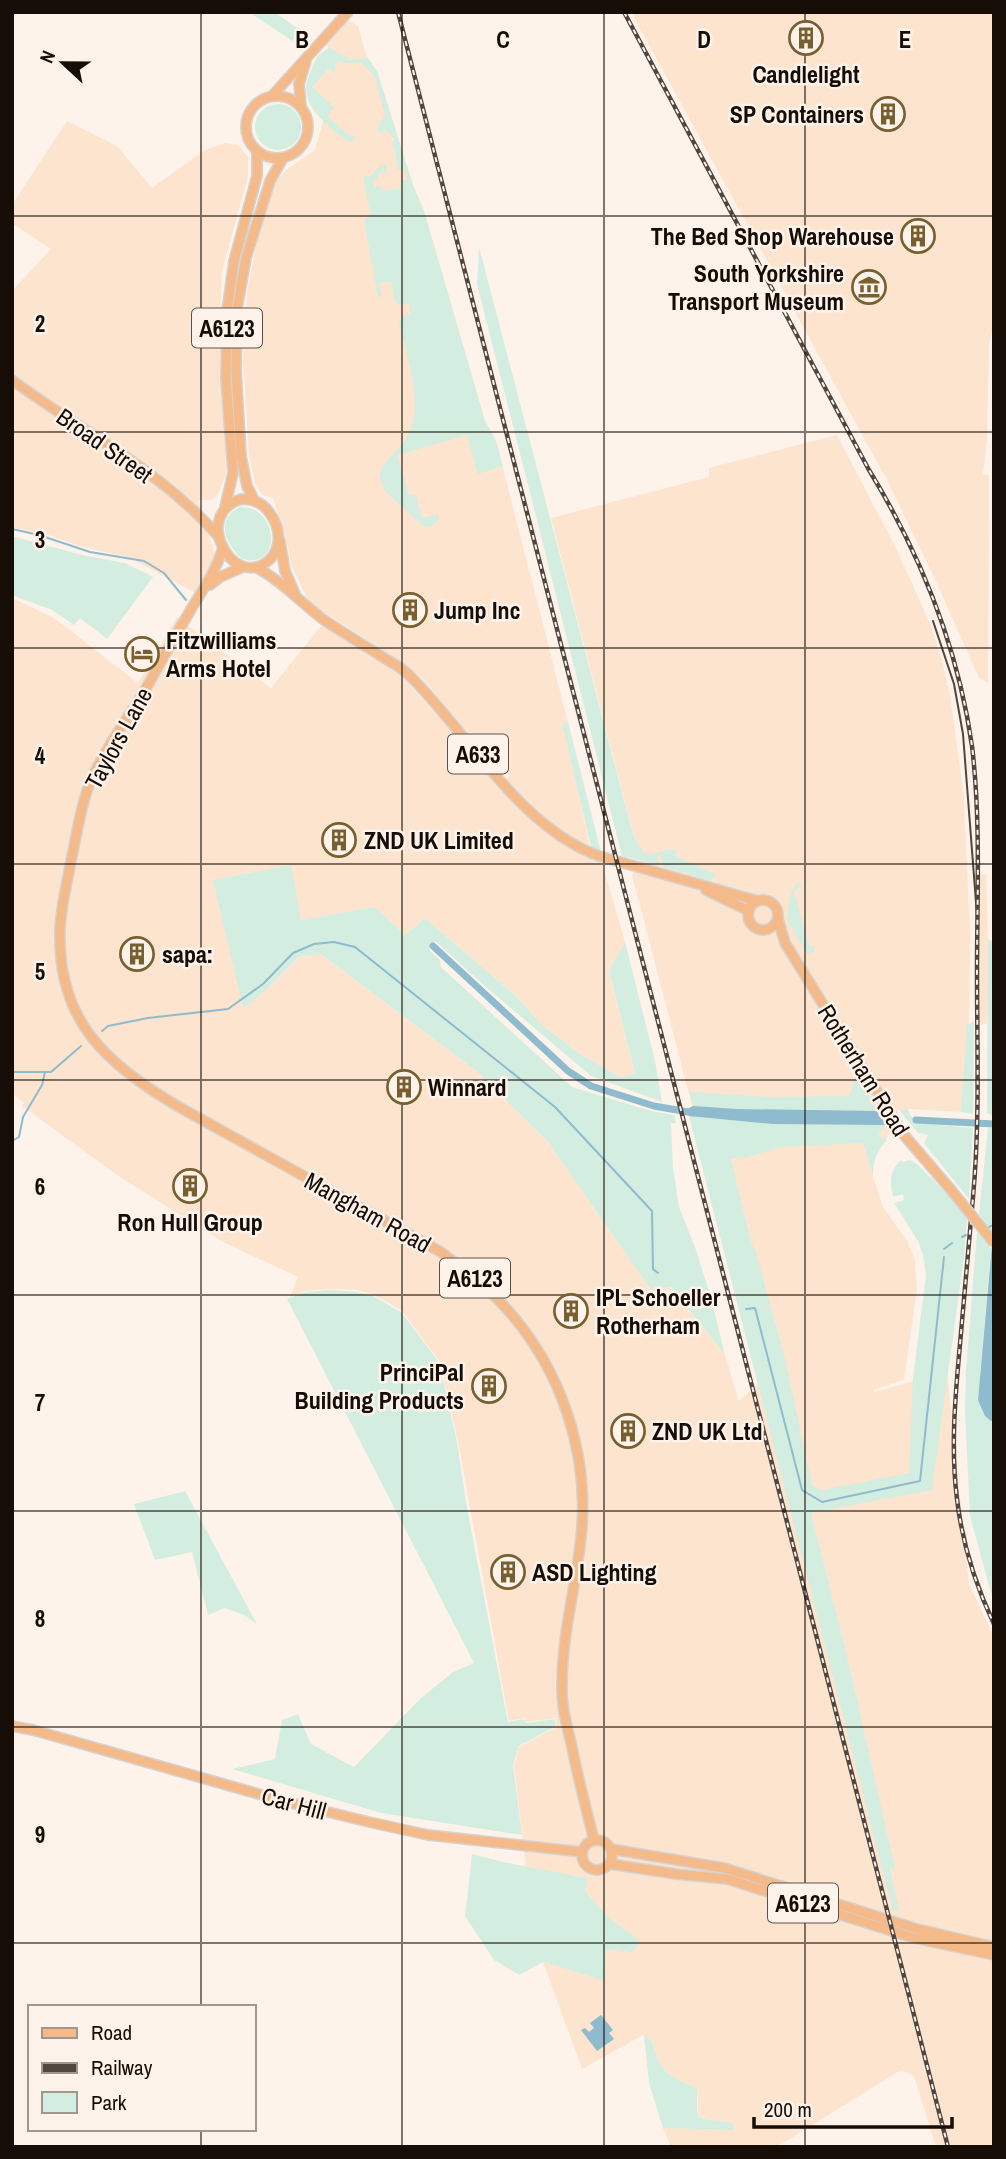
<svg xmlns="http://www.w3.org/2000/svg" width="1006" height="2159" font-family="'Archivo Narrow',sans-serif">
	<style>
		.built { fill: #fde4ce }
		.green { fill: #d3eee0 }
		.water { fill: #8ebbcd }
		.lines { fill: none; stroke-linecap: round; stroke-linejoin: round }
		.stream { stroke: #8ebbcd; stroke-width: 2 }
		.canal { stroke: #8ebbcd; stroke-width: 7 }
		.major-casing { stroke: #d5d3d2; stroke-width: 12 }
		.major { stroke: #f4ba89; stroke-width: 9 }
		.tram { stroke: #50463f; stroke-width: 2 }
		.rail-casing { stroke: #50463f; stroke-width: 4.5 }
		.rail { stroke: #fef3ea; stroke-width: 2; stroke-dasharray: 5; stroke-linecap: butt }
		.major-bridge-casing { stroke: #d5d3d2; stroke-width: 12; stroke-linecap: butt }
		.major-bridge { stroke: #f4ba89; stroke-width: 9 }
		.grid { fill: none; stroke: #160d06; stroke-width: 2; stroke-opacity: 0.55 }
		.labels { text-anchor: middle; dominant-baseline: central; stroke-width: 5; stroke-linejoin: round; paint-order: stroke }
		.shield { fill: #fef3ea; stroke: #5c524a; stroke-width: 2 }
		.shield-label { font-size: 23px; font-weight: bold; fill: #160d06 }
		.poi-label { font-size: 24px; font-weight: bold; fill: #160d06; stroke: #fef3ea; text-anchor: start }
		.street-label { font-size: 24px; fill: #160d06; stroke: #fef3ea }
		.grid-label { font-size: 23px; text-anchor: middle; font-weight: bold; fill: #160d06; stroke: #fef3ea; stroke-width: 5; stroke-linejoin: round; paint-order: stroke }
	</style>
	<rect width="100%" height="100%" fill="#fef3ea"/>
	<g class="built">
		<polygon points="631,12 994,12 994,321 989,345 987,440 983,474 989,475 988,683 979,678 934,577 888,482"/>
		<polygon points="343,18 358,26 367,57 377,71 413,185 424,211 485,421 496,441 568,722 563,723 590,847 601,852 603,866 625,942 609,972 635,1075 620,1077 577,1052 541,1024 518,998 425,918 405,935 375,907 301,920 267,989 299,957 321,954 475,1070 548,1142 651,1290 670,1287 725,1355 739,1401 782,1362 743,1302 632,875 640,860 551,518 709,477 709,468 837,435 897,550 931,626 942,661 950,695 964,797 970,934 969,1023 961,1112 908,1109 899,1110 885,1142 879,1148 873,1164 873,1176 883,1207 908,1242 915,1260 917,1289 904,1380 873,1390 874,1392 947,1372 969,1584 994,1637 994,2147 936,2147 914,2076 901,2070 788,2140 773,2147 671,2147 663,2128 733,2130 733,2123 699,2118 697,2089 674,2078 657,2062 652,2041 643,2035 582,2069 543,1962 605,1980 606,1951 619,1949 639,1941 607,1916 585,1891 588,1878 526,1867 514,1765 519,1747 555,1728 556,1718 526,1722 525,1718 509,1721 458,1442 440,1362 402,1311 374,1295 357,1290 331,1289 305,1291 290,1297 298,1277 223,1242 117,1175 22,1106 24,1103 12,1093 12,598 54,618 138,683 177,617 271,688 322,625 404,678 498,784 510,776 484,753 422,678 402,662 319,609 307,598 291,565 288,546 273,498 263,495 256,486 249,456 243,358 247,293 258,236 271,192 278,179 286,170 315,150 323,121 308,97 313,64 329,47 321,42"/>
		<polygon points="67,121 117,146 152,188 205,150 225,143 238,145 248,157 248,177 222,270 220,315 226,474 217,496 211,500 198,500 216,559 194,592 128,557 83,547 48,535 12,527 12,291 51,249 12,223 12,205"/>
		<polygon points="986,874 989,981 987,1024 975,1025 976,919 973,875"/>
	</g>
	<g class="green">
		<polygon points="249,12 274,12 300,30 292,41"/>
		<path d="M329,47c12,8 24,17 38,10l10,14 36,114 11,26 61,210 11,20 7,25 -25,8 -11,-39 -70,20 12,41 7,-1 6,23 16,-4 1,5 -7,7 -8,1 -39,-36 -6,-16c5,-15 17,-22 26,-34 22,-34 2,-83 -6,-118l4,-7 8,-2 -2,-10 -10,1 -5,-5 -3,-19 -12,2 3,11 -4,5 -14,-80 7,-2 -8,-40 8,-1 9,-11 3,2 3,-2 1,7 -9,2v5l-5,1 1,7 7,-1 1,5 19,-3 -1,-7 7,-2 -3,-10 -6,1 -4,-23 -3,-4 4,-4 -10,-9 -6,3 -2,-4 8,-15 -11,-38 -12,-13h-19l-3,-3 -5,6 1,2 -3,4 -4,-4 -17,19 22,20 -7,9 23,20 2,-1 4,3 -5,4 -5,-2c-21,-17 -50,-36 -36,-67 3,-7 6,-16 11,-20 3,-2 6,-3 8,-6z"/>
		<circle cx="278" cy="127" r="23"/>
		<path d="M479,247l155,591c4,4 6,11 10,14 11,6 22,-6 34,-1l-3,5 40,18 -5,8 -21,-8 -25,-7 -3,-12 -4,1 3,9 -38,-9 -145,-572z"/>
		<path d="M240,507c38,-2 44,63 2,52 -17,-15 -27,-40 -2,-52z"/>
		<polygon points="12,536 82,555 125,563 153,577 107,639 80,618 74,625 52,610 12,595"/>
		<polygon points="568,722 601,852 591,847 562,723"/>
		<polygon points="291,865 301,920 375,907 405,935 425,918 518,998 541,1024 577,1052 620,1077 635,1074 609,971 625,942 655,1061 662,1102 591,1076 487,988 435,941 430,945 430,951 440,960 441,967 572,1087 651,1111 674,1115 676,1123 671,1123 673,1168 679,1207 695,1247 711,1297 725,1355 671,1287 651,1290 548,1142 475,1070 321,954 299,957 267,989 243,1008 213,880"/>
		<polygon points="796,882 802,885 801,887 794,890 809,946 814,946 815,952 807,954 787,919 790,896"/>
		<polygon points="988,939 994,943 994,1116 987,1113"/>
		<polygon points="974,1021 973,1114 961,1112 967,1025"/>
		<polygon points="856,1077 878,1111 737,1109 693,1106 689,1092 767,1097 849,1096"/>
		<polygon points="908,1109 910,1115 918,1123 973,1128 969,1199 924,1143 928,1135 918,1133 899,1110"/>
		<path d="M689,1116l84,8 113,1 -8,10 9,5c-10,11 -14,20 -14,35l-10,-32 -82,4 -33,10 -17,2 20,83 4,7 30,110 27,126 10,5 87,-17 4,-95 13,-103 -3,-20 -5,-14 -24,-38 10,-3 -1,-6 -10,3c-3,-15 -4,-26 8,-37l1,2 8,-2 6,3 36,36 15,20 -3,38 -32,233 -121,23 35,139 49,216 -5,1 9,41 -6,1z"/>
		<polygon points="988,1128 994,1128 993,1232 979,1214"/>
		<polygon points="977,1232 991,1249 978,1400 991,1421 994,1420 994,1604 970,1516 965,1411 966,1371"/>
		<polygon points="332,1290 357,1292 373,1296 401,1312 439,1362 457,1442 467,1508 508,1722 524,1719 526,1723 555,1719 555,1727 519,1746 513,1765 522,1835 381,1813 232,1769 275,1759 282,1720 298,1714 311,1744 354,1767 421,1698 453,1672 474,1663 287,1299 305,1292"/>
		<polygon points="185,1491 257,1624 244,1615 225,1608 208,1615 192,1552 155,1560 134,1504"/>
		<polygon points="472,1854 503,1862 588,1878 585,1891 607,1916 640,1941 632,1953 619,1949 606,1951 605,1981 543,1962 519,1975 494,1960 465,1916"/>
		<path d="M644,2035l8,6c7,32 17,34 45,48v21l2,8 34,5v7l-70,-2 -14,-45z"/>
	</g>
	<g class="water">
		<polygon points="693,1106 737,1109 878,1111 886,1125 773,1124 689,1116 687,1109"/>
		<polygon points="994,1222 994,1420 991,1421 985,1416 978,1400"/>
		<polygon points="601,2015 613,2030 609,2033 614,2039 597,2051 581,2030 585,2028 589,2032 594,2028 590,2023"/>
	</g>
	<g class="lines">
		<g class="stream">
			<polyline points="12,529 39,535 90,552 144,561 164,573 186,600"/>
			<polyline points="102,1031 108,1026 148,1018 228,1009 263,984 293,953 314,944 334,942 355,947 555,1107 652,1211 653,1269 658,1273"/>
			<polyline points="12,1072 51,1072 81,1046"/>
			<polyline points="12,1141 19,1137 23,1117 42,1085 45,1072"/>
			<polyline points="986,1228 994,1225"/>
			<polyline points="962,1237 966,1235"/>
			<polyline points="944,1249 952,1243"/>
			<polyline points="746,1309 755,1308 802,1490 822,1502 920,1481 944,1257"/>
		</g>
		<g class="canal">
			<polyline points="433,946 568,1071 591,1086 654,1106 694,1113"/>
			<polyline points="916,1120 994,1124"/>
		</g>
		<g class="major-casing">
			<g id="major">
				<circle cx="277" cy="127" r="31"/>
				<polyline points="272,96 348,12"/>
				<polyline points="301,106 299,84 306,61"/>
				<path d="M12,380c69,51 150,91 206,156"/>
				<path d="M241,499c11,0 21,3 28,13 32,43 -26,83 -48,31 -8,-19 0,-38 20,-44z"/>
				<polyline points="254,500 247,486 241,456 236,370 237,309 246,258 270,181 283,158"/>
				<polyline points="225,507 233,473 226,379 227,311 234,261 257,176 257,151"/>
				<polyline points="280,541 285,571 295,594"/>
				<path d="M223,548c-8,27 -24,46 -37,70 -15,24 -28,50 -42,74 -15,24 -32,47 -45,72 -17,29 -21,65 -28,97 -4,22 -10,45 -11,68 -3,93 46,134 119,178l262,145c22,17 45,34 64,55 56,61 85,147 76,230 -5,49 -19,98 -19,147 -1,22 5,42 10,63 6,31 14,62 22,93"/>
				<path d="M257,568c25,13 44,35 67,52 18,12 36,23 54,34 10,7 22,12 31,21 58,57 111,153 190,181l159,45"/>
				<polyline points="210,585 220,577 243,567"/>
				<polyline points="706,890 749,911"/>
				<circle cx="763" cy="915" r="15"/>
				<polyline points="778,919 785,943 904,1135 952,1191"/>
				<polyline points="12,1726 33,1730 287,1802 369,1822 428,1835 582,1852"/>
				<circle cx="597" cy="1855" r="15"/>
				<polyline points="611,1849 724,1868 917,1929 994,1947"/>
				<polyline points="610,1864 676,1874 727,1879 914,1938 994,1955"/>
			</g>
		</g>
		<use href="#major" class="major"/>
		<polyline class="tram" points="933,621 954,684 963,734 977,915"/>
		<g class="rail-casing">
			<g id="rail">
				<polyline points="398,12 948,2147"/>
				<path d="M624,12l245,458c52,85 89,178 103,276 9,75 5,151 5,226 0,75 3,150 -4,225 -4,46 -8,91 -12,136 -5,56 -11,111 -4,166 5,43 18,85 37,125"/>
			</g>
		</g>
		<use href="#rail" class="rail"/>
		<g class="major-bridge-casing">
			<polyline id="major-bridge" points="952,1191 994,1243"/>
		</g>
		<use href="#major-bridge" class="major-bridge"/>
	</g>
	<path class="grid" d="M201,12v1995M402,12v2135M604,12v2135M805,12v2135M12,216h982M12,432h982M12,648h982M12,864h982M12,1080h982M12,1295h982M12,1511h982M12,1727h982M12,1943h982M201,2129v18"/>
	<defs>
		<g id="building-ring" transform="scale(1.75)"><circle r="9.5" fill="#fef3ea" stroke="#785f30" stroke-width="1.5"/><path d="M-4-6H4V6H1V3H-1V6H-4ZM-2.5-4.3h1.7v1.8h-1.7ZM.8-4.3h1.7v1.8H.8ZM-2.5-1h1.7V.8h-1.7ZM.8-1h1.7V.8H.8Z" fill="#785f30"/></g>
		<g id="museum-ring" transform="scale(1.75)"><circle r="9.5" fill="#fef3ea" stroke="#785f30" stroke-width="1.5"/><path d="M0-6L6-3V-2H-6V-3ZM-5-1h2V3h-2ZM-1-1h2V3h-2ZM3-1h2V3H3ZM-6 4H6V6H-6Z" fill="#785f30"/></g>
		<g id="hotel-ring" transform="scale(1.75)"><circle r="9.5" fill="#fef3ea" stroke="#785f30" stroke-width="1.5"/><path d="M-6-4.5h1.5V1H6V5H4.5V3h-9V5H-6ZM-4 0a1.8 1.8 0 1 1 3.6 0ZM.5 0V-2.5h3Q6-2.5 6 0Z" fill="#785f30"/></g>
	</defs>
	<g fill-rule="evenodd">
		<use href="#building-ring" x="806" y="38"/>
		<use href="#building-ring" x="888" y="114"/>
		<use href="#building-ring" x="918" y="236"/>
		<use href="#museum-ring" x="869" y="287"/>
		<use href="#building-ring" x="410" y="610"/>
		<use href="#hotel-ring" x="142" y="654"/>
		<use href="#building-ring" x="339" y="840"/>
		<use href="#building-ring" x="137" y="954"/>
		<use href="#building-ring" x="404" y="1087"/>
		<use href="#building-ring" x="190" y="1186"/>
		<use href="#building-ring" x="571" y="1311"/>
		<use href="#building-ring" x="489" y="1386"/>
		<use href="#building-ring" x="628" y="1431"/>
		<use href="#building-ring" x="508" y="1572"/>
	</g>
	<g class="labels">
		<g class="shield">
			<rect x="192" y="308.5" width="70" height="39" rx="5"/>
			<rect x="448" y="734.5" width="60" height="39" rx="5"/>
			<rect x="440" y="1258.5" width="70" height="39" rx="5"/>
			<rect x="768" y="1883.5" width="70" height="39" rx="5"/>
		</g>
		<g class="shield-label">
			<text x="227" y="328">A6123</text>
			<text x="478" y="754">A633</text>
			<text x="475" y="1278">A6123</text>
			<text x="803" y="1903">A6123</text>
		</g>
		<g class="poi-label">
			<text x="806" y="74" text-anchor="middle">Candlelight</text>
			<text x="864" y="114" text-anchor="end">SP Containers</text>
			<text x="894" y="236" text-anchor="end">The Bed Shop Warehouse</text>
			<text x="844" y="273" text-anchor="end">South Yorkshire<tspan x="844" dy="28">Transport Museum</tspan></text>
			<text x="434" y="610">Jump Inc</text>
			<text x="166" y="640">Fitzwilliams<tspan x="166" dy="28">Arms Hotel</tspan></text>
			<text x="364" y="840">ZND UK Limited</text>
			<text x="162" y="954">sapa:</text>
			<text x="428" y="1087">Winnard</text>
			<text x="190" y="1222" text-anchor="middle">Ron Hull Group</text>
			<text x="596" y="1297">IPL Schoeller<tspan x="596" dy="28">Rotherham</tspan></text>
			<text x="464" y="1372" text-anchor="end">PrinciPal<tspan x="464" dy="28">Building Products</tspan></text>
			<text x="652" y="1431">ZND UK Ltd</text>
			<text x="532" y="1572">ASD Lighting</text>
		</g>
		<g class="street-label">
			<text transform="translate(105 445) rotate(35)">Broad Street</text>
			<text transform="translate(118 738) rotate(-61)">Taylors Lane</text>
			<text transform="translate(864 1070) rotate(58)">Rotherham Road</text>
			<text transform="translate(368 1212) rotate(29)">Mangham Road</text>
			<text transform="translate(294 1803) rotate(15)">Car Hill</text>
		</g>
	</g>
	<g class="grid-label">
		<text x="302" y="48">B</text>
		<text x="503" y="48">C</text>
		<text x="704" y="48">D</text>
		<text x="905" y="48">E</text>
		<text x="40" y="332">2</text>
		<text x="40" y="548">3</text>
		<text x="40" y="764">4</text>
		<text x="40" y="980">5</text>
		<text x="40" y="1195">6</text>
		<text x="40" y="1411">7</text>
		<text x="40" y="1627">8</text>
		<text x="40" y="1843">9</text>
	</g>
	<rect width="1006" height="2159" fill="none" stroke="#160d06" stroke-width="28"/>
	<rect x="28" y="2005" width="228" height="126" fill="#fef3ea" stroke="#a1978f" stroke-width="2"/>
	<rect x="42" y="2028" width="35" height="10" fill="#f4ba89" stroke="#a1978f" stroke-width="2"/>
	<text x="91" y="2040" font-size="21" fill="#160d06">Road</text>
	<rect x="42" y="2063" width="35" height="10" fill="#50463f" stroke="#a1978f" stroke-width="2"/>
	<text x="91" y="2075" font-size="21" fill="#160d06">Railway</text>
	<rect x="42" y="2092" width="35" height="21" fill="#d3eee0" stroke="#a1978f" stroke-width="2"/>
	<text x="91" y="2110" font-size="21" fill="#160d06">Park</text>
	<g transform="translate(63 63) rotate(292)" stroke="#fef3ea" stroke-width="5" paint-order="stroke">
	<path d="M0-5L12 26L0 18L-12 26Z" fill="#160d06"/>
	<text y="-10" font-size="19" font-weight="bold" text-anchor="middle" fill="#160d06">N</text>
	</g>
	<path d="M754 2117v10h198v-10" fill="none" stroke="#160d06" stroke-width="3.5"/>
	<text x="764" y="2117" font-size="21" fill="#160d06" stroke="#fef3ea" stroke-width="5" paint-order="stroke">200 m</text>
</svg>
